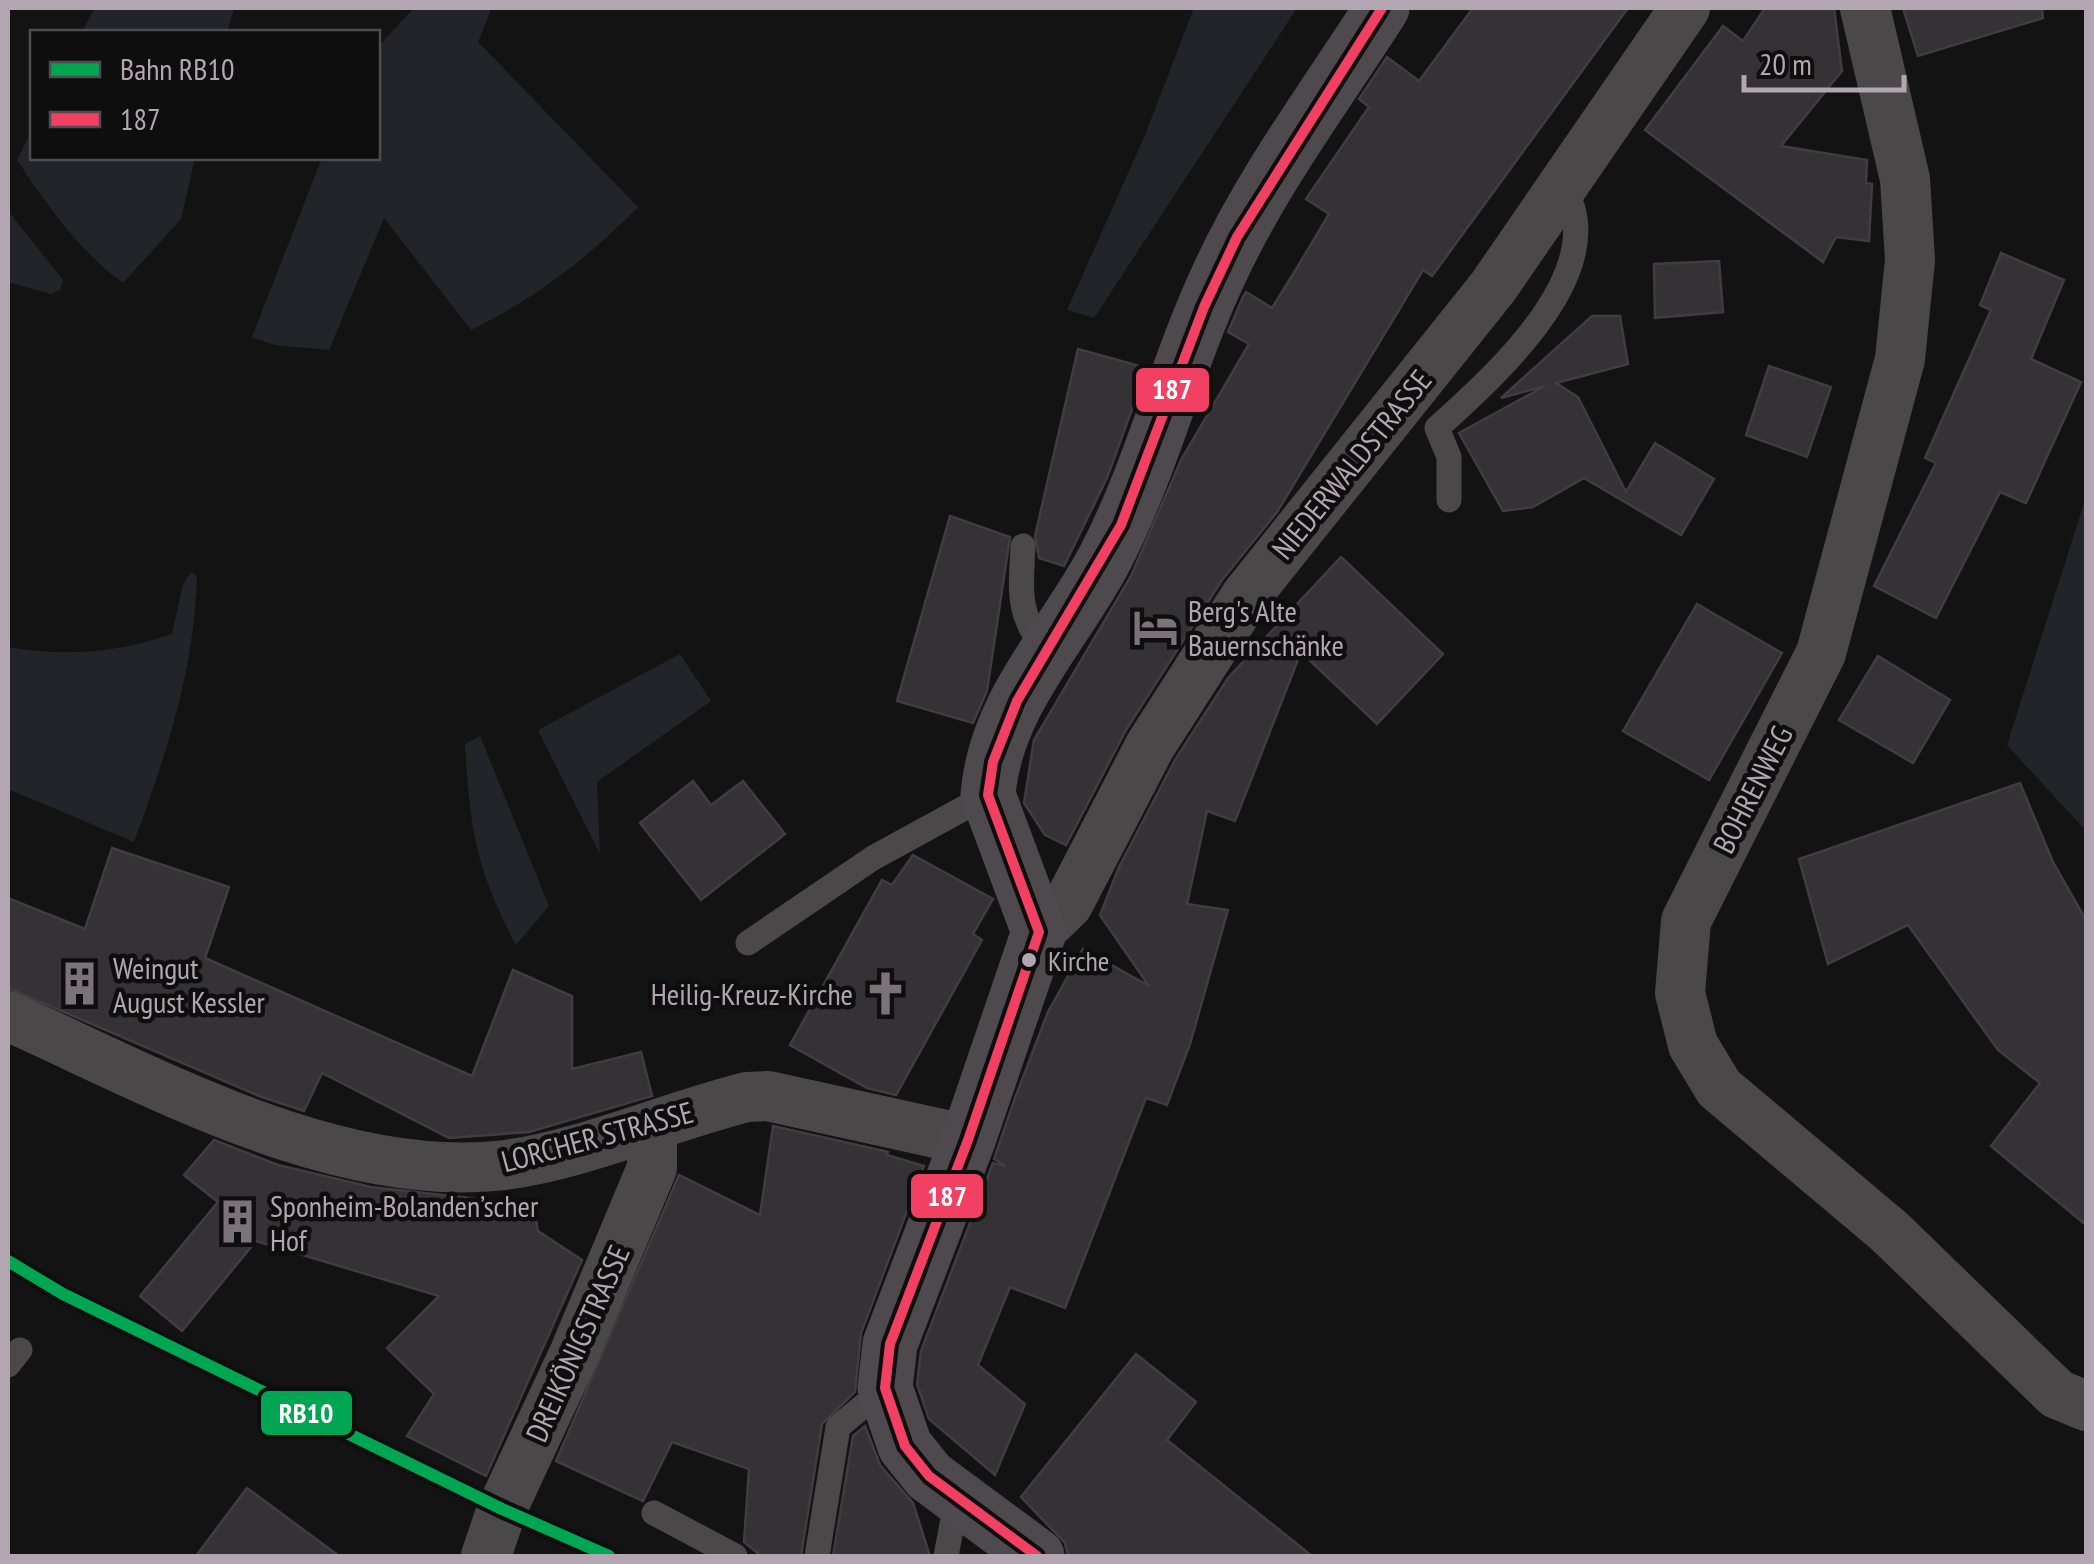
<svg xmlns="http://www.w3.org/2000/svg" width="2094" height="1564" viewBox="0 0 2094 1564" font-family="'PT Sans Narrow',sans-serif">
<rect width="100%" height="100%" fill="#141314"/>
<g fill="#212529">
<path d="M95,8H234L227,32H82Z"/>
<path d="M414,8H492L478,42L638,207C588,258 536,298 471,330L384,218L329,350L275,345L252,337L322,158H378V47Z"/>
<path d="M1194,8H1297L1094,318L1067,310L1145,135Z"/>
<path d="M32,130V158H195L181,219L123,283C78,250 48,206 17,160Z"/>
<path d="M8,211L63,280L60,290L51,294L8,282Z"/>
<path d="M2086,497V831L2007,745Z"/>
<path d="M191,572L197,576C194,672 167,752 134,842L8,789V647C65,657 117,653 172,634L183,584Z"/>
<path d="M680,654L711,701L597,782L600,854L538,730Z"/>
<path d="M480,736L549,906L516,945C475,867 470,830 465,744Z"/>
</g>
<g fill="#343234" stroke="#403c40" stroke-width="2.5">
<path d="M1473,8H1628L1432,276L1423,270L1277,512L1222,580L1126,730L1066,845L1045,835L1024,803L1034,740L1131,576L1181,460L1249,344L1228,332L1243,297L1246,292L1272,308L1295,271L1329,214L1306,199L1369,107L1359,99L1387,57L1419,81Z"/>
<path d="M1765,8H1834L1842,71L1781,146L1867,160L1866,183L1872,184L1869,241L1836,237L1823,262L1645,130L1723,26L1743,41Z"/>
<path d="M1903,8H2042L2043,18L1918,56Z"/>
<path d="M2001,253L2064,280L2031,359L2081,382L2026,503L2000,492L1936,618L1874,586L1936,463L1925,458L1991,310L1980,305Z"/>
<path d="M1719,261L1723,312L1655,318L1654,264Z"/>
<path d="M1592,316H1620L1628,364L1556,383L1578,397L1626,492L1655,443L1714,479L1681,535L1584,478L1533,507L1503,511L1459,433L1545,386L1501,398Z"/>
<path d="M1078,349L1147,368L1107,478L1064,566L1039,558L1035,536Z"/>
<path d="M1769,366L1831,387L1807,457L1746,435Z"/>
<path d="M950,516L1010,537L987,691L973,723L897,701Z"/>
<path d="M1341,557L1443,654L1377,724L1301,652L1235,821L1207,811L1187,904L1228,910L1190,1044L1167,1105L1146,1098L1065,1308L1010,1287L978,1365L1025,1404L995,1475L929,1419L917,1384L921,1351L993,1163L1006,1166L994,1159L1015,1098L1048,1012L1083,949L1149,986L1100,915L1119,867L1175,760L1228,678Z"/>
<path d="M1697,604L1782,653L1709,780L1623,731Z"/>
<path d="M1878,656L1950,700L1913,763L1839,720Z"/>
<path d="M693,781L711,805L743,781L785,834L701,900L640,823Z"/>
<path d="M2020,783L2053,862L2086,920V1225L1991,1146L2040,1083L1998,1050L1908,925L1828,964L1799,859Z"/>
<path d="M112,848L229,887L205,958L472,1076L513,970L572,996V1069L641,1052L652,1096L529,1132L449,1138L322,1073L304,1111L259,1096L8,988V898L85,929Z"/>
<path d="M913,855L993,899L973,934L982,940L896,1095L867,1088L790,1045L882,880L892,885Z"/>
<path d="M773,1126L888,1152L887,1155L924,1166L861,1333L855,1392L822,1424L801,1556H761L744,1542L749,1469L672,1442L643,1501L556,1461L679,1175L760,1215Z"/>
<path d="M214,1140L278,1165L371,1187L533,1205L538,1231L582,1260L486,1476L407,1436L434,1394L387,1348L439,1296L256,1241L182,1331L140,1296L218,1202L184,1175Z"/>
<path d="M1136,1354L1196,1402L1167,1440L1312,1556H1068L1065,1543L1021,1497Z"/>
<path d="M865,1426L880,1465L913,1503L930,1556H833L853,1436Z"/>
<path d="M247,1488L339,1556H196Z"/>
</g>
<g fill="none" stroke-linecap="round" stroke-linejoin="round">
<g stroke="#4b484a" stroke-width="25">
<path d="M1449,500V457L1437,428C1493,377 1617,269 1562,185"/>
<path d="M1023,546C1021,588 1016,616 1046,649"/>
<path d="M748,943L873,858L988,795"/>
<path d="M8,1365L20,1350"/>
<path d="M654,1513L735,1556"/>
<path d="M817,1556L838,1427L885,1388"/>
<path d="M946,1556L954,1514L963,1502"/>
</g>
<g stroke="#4b484a" stroke-width="50">
<path d="M1865,8L1905,179L1910,260L1900,359L1821,653L1686,921L1680,993L1693,1045L1719,1088L1890,1232L2057,1394L2086,1406"/>
<path d="M1039,932L1068,904L1150,746L1246,596L1493,287L1685,8"/>
<path d="M8,1016C155,1082 338,1185 505,1165C582,1155 670,1116 747,1097L768,1096L968,1140"/>
<path d="M486,1556L502,1509L575,1352L652,1168V1126"/>
</g>
<path stroke="#4d494d" stroke-width="55" d="M1037,1556L929,1476L905,1446L885,1388L890,1344L968,1140L1039,932L988,795C995,704 1063,637 1104,560C1152,469 1176,365 1220,272C1263,179 1327,94 1382,8"/>
<defs>
<path id="bus-1" d="M1037,1556L929,1476L905,1446L885,1388L890,1344L968,1140L1039,932L988,795L993,762L1017,701L1121,525L1204,307L1237,237L1382,8"/>
</defs>
<use href="#bus-1" stroke="#0f0e0f" stroke-width="18"/>
<use href="#bus-1" stroke="#f24062" stroke-width="10"/>
<defs>
<path id="rail-1" d="M8,1261L63,1294L502,1509L609,1556"/>
</defs>
<use href="#rail-1" stroke="#0f0e0f" stroke-width="20"/>
<use href="#rail-1" stroke="#00a651" stroke-width="12"/>
</g>
<defs>
<symbol id="hotel-bare" viewBox="-9 -9 18 18"><path d="M-6-4.5h1.5V1H6V5H4.5V3h-9V5H-6ZM-4 0a1.8 1.8 0 1 1 3.6 0ZM.5 0V-2.5h3Q6-2.5 6 0Z" fill="#7c727b" stroke="#0f0e0f" stroke-width="2.5" paint-order="stroke"/></symbol>
<symbol id="building-bare" viewBox="-9 -9 18 18"><path d="M-4-6H4V6H1V3H-1V6H-4ZM-2.5-4.3h1.7v1.8h-1.7ZM.8-4.3h1.7v1.8H.8ZM-2.5-1h1.7V.8h-1.7ZM.8-1h1.7V.8H.8Z" fill="#7c727b" stroke="#0f0e0f" stroke-width="2.5" paint-order="stroke"/></symbol>
<symbol id="church-bare" viewBox="-9 -9 18 18"><path d="M-1.2-6h2.4v3.5h3.3v2.4h-3.3V6h-2.4V-.1h-3.3v-2.4h3.3Z" fill="#7c727b" stroke="#0f0e0f" stroke-width="2.5" paint-order="stroke"/></symbol>
</defs>
<g fill-rule="evenodd">
<use href="#hotel-bare" x="1124" y="596" width="63" height="63"/>
<use href="#building-bare" x="48" y="952" width="63" height="63"/>
<use href="#church-bare" x="854" y="962" width="63" height="63"/>
<use href="#building-bare" x="206" y="1190" width="63" height="63"/>
</g>
<circle fill="#b4a5b3" stroke="#0f0e0f" stroke-width="4" cx="1029" cy="960" r="9"/>
<g text-anchor="middle" dominant-baseline="central" stroke-width="9" stroke-linejoin="round" paint-order="stroke">
<g font-size="28" fill="#b4a5b3" stroke="#0f0e0f" text-anchor="start">
<text x="1048" y="960">Kirche</text>
</g>
<g font-size="30" fill="#b4a5b3" stroke="#0f0e0f">
<text transform="translate(1351 464) rotate(-51)">NIEDERWALDSTRASSE</text>
<text transform="translate(1752 789) rotate(-63)">BOHRENWEG</text>
<text transform="translate(597 1136) rotate(-15)">LORCHER STRASSE</text>
<text transform="translate(577 1343) rotate(-66)">DREIKÖNIGSTRASSE</text>
</g>
<g font-size="30" fill="#b4a5b3" stroke="#0f0e0f" text-anchor="start">
<text x="1188" y="610">Berg's Alte<tspan x="1188" dy="34">Bauernschänke</tspan></text>
<text x="113" y="967">Weingut<tspan x="113" dy="34">August Kessler</tspan></text>
<text x="853" y="993" text-anchor="end">Heilig-Kreuz-Kirche</text>
<text x="270" y="1205">Sponheim-Bolanden’scher<tspan x="270" dy="34">Hof</tspan></text>
</g>
</g>
<g stroke="#0f0e0f" stroke-width="4">
<rect x="1134" y="366" width="77" height="48" rx="10" fill="#f24062"/>
<rect x="909" y="1172" width="76" height="48" rx="10" fill="#f24062"/>
<rect x="259" y="1389" width="95" height="48" rx="10" fill="#00a651"/>
</g>
<g font-size="28" text-anchor="middle" font-weight="bold" fill="#fff">
<text x="1172" y="399">187</text>
<text x="947" y="1206">187</text>
<text x="306" y="1423">RB10</text>
</g>
<rect width="2094" height="1564" fill="none" stroke="#b4a5b3" stroke-width="20"/>
<rect x="30" y="30" width="350" height="130" fill="#0f0e0f" stroke="#514a51" stroke-width="2.5"/>
<rect x="50" y="62" width="50" height="15" fill="#00a651" stroke="#514a51" stroke-width="2.5"/>
<text x="120" y="80" font-size="30" fill="#b4a5b3">Bahn RB10</text>
<rect x="50" y="112" width="50" height="15" fill="#f24062" stroke="#514a51" stroke-width="2.5"/>
<text x="120" y="130" font-size="30" fill="#b4a5b3">187</text>
<path d="M1744 75v15h160v-15" fill="none" stroke="#b4a5b3" stroke-width="5"/>
<text x="1759" y="75" font-size="30" fill="#b4a5b3" stroke="#0f0e0f" stroke-width="8" paint-order="stroke">20 m</text>
</svg>
